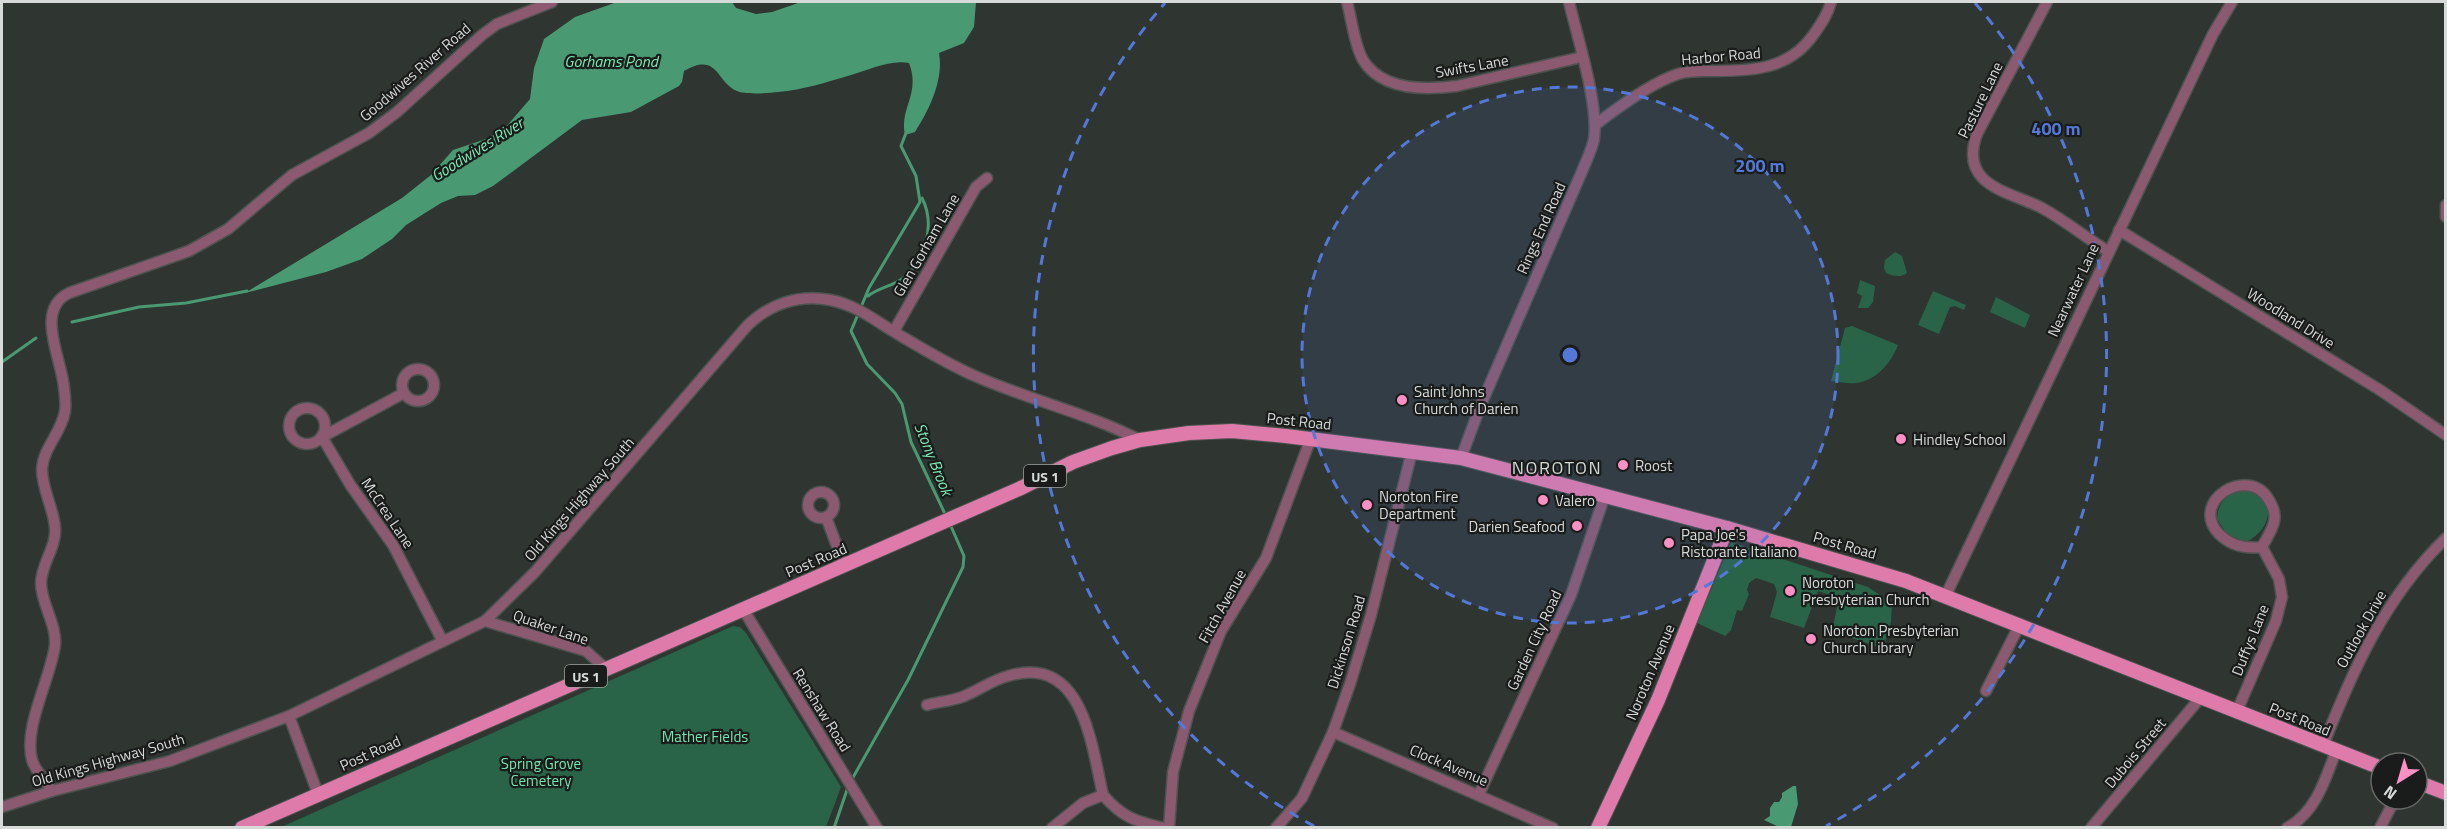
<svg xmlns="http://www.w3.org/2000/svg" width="2447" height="829" viewBox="0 0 2447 829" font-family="'Titillium Web',sans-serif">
<rect width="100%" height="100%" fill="#2f3531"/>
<g fill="#296448">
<path d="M1895,252L1902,256L1907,273C1901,278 1893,276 1886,273L1884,268L1885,260Z"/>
<path d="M1860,280L1875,286L1873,302L1868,308H1858L1862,296L1857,293Z"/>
<path d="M1933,291L1966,305L1964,310L1955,306L1950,307L1939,334L1918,325Z"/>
<path d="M1996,297L2030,315L2025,328L1990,312Z"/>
<path d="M1852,326L1898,345C1891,363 1876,381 1856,383C1848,384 1839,382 1831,381L1845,328Z"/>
<path d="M2245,490C2278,496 2273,529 2246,542L2227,534L2217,519C2218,501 2228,493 2245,490Z"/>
<path d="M1731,542L1868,587L1892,603L1891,622L1883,649L1832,631L1839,598L1818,591L1804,628L1770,617L1777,592L1774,584L1756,578L1749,583L1747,590L1749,594L1742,611L1737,610L1731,630L1725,636L1697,623Z"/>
<path d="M733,626L740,627L746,633L841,787L826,827L279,828Z"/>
</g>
<g fill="#499972">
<path d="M617,2H732L736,8L756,14L772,12L801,2H976L974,27L964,43L939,53C944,80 929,110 915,132L905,135C899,108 921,94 909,63C891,59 868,70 851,75C827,82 803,90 778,92C769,93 745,95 737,91C716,82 718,51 684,71L682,82L679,86L631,112L582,120L493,186L475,195L458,196L441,203L406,225L392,239L362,259L326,272L245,293L402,198L431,175L453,150L489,138L505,128L530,99L534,68L544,39L575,17Z"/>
<path d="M1793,786H1796L1798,804L1791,827H1779L1764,820L1770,816V808L1774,802H1779L1782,797V793Z"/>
</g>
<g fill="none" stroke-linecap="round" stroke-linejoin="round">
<g stroke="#499972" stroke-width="3">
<path d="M906,133L901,146L916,176L920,202L869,288L851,331L867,364L895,393L902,404L911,442L946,516"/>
<path d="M868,296C878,288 892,286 902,279C927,261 935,223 922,198"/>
<path d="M72,322L139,307L186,303L247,291"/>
<path d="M2,362L36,338"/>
<path d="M851,781L908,680L963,567L964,556L950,524"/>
<path d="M834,828L848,787"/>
</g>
<defs>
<g id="minor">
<path d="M1347,2C1352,20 1354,44 1363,60C1382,91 1427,90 1457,86L1582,57"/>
<path d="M2047,2L1977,134C1958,186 2009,191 2042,208C2066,221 2086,238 2108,251"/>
<path d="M1595,125C1617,108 1651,83 1678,74C1690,70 1703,71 1715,71C1754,71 1790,69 1814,34C1821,24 1828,14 1831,2"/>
<path d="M2446,205V217"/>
<path d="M2119,230L2380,390L2446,435"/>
<path d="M894,331L976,187L987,178"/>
<circle cx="418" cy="385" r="16"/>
<path d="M404,393L322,437L351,486L393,545L442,640"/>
<circle cx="307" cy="426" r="18"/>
<path d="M1461,458L1480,407L1583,169C1587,159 1592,149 1594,139C1599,105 1577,36 1569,2"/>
<circle cx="821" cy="505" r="13"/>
<path d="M826,517L844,565"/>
<path d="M1946,595L2213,34L2232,2"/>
<path d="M743,609L877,828"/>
<path d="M485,621L586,651L605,668"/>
<path d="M1986,691L2020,624"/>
<path d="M927,705C938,702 951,701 962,697C978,691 992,680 1008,676C1083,654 1091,743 1103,795L1083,803L1052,828"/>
<path d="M2237,711L2276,621L2282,597L2279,579L2262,547C2266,539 2272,531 2274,522C2276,513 2273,507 2269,500C2249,464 2188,501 2219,534C2231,546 2246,549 2262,547"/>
<path d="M289,716L318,794"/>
<path d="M1333,732L1553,828"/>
<path d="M2323,746C2353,669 2386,596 2446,538"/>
<path d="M52,791C46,781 35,771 32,760C23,727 51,678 55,645C57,625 41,603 41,583C41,564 57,547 55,527C53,507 42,489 42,469C43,448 62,432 65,411C66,404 65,395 64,388C62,359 34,310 69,293L189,251L228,229L292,175L369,133L397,112L482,35L497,24L552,2"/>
<path d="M1479,794L1571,595L1605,495"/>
<path d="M1103,795C1123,818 1135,821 1164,828"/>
<path d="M2,807L52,791L170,761L289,716L485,621L535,572L747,326C769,304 799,294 830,300C853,304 872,318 891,330C918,346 945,363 975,376C1029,400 1087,413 1140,440"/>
<path d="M1169,828L1173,772L1189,711L1221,631L1266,558L1311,438"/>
<path d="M1276,828L1302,798L1333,732L1350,684L1371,615L1412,451"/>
<path d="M2091,828L2201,697"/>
<path d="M2287,828C2316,812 2325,780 2336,751"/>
<path d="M2380,828L2395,799"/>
</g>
<g id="major">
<path d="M2417,782L2446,793"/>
<path d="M242,828L1021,488L1073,462L1112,448L1140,440L1189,433L1232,431L1286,436L1461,458L1727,528L1906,581L2381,768"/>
<path d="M1598,828L1658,700L1727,528"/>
</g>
</defs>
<use href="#minor" stroke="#4d534f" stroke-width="13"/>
<use href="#major" stroke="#4d534f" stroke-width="16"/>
<use href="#minor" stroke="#8b5970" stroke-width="10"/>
<use href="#major" stroke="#df7bab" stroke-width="14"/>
</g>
<circle cx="1570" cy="355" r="268" fill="#5478d8" fill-opacity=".12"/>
<g fill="none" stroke="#5478d8" stroke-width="3" stroke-dasharray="10 8">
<circle cx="1570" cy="355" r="268"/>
<path d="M1314 826A536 536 0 0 1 1165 3M1975 3A536 536 0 0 1 1826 826"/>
</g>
<g fill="#fc8fc3" stroke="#191c1a" stroke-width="2">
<circle cx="1402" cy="400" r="6"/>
<circle cx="1901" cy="439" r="6"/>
<circle cx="1623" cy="465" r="6"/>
<circle cx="1543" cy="500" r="6"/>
<circle cx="1367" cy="505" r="6"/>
<circle cx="1577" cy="526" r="6"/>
<circle cx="1669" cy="543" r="6"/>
<circle cx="1790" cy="591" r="6"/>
<circle cx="1811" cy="639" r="6"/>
</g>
<g text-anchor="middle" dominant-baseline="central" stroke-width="4.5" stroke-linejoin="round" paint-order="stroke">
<g fill="#191c1a" stroke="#9da19f" stroke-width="1.5">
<rect x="1024" y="465" width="42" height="22" rx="4.5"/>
<rect x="565" y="665" width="42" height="22" rx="4.5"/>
</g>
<g font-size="14" font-weight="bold" fill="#d6dad8">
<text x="1045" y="476">US 1</text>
<text x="586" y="676">US 1</text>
</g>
<g font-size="15" fill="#d6dad8" stroke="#191c1a">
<text transform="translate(1721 56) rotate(-5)">Harbor Road</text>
<text transform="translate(1472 66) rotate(-10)">Swifts Lane</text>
<text transform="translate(415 72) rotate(-41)">Goodwives River Road</text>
<text transform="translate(1980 100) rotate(-64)">Pasture Lane</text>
<text transform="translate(1541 228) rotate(-66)">Rings End Road</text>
<text transform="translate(926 245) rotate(-60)">Glen Gorham Lane</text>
<text transform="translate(2073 290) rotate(-65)">Nearwater Lane</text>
<text transform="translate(2291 318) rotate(32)">Woodland Drive</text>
<text transform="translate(1299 421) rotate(6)">Post Road</text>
<text transform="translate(579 499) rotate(-49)">Old Kings Highway South</text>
<text transform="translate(388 513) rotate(56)">McCrea Lane</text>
<text transform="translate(1845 545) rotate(16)">Post Road</text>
<text transform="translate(816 560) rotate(-23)">Post Road</text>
<text transform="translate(1222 606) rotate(-61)">Fitch Avenue</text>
<text transform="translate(551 627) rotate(19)">Quaker Lane</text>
<text transform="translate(2361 629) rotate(-61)">Outlook Drive</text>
<text transform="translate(1534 640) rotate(-65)">Garden City Road</text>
<text transform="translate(2250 640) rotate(-68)">Duffys Lane</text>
<text transform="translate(1346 642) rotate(-73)">Dickinson Road</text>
<text transform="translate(1650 672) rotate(-67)">Noroton Avenue</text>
<text transform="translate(822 710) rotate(58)">Renshaw Road</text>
<text transform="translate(2300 719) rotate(22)">Post Road</text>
<text transform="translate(370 753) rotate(-24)">Post Road</text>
<text transform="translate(2135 753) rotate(-50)">Dubois Street</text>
<text transform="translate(108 760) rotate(-16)">Old Kings Highway South</text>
<text transform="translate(1449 765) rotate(23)">Clock Avenue</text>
</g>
<g font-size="15" fill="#d6dad8" stroke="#191c1a" text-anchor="start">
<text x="1414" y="391">Saint Johns<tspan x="1414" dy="17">Church of Darien</tspan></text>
<text x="1913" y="439">Hindley School</text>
<text x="1635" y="465">Roost</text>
<text x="1379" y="496">Noroton Fire<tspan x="1379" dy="17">Department</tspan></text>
<text x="1555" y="500">Valero</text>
<text x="1565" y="526" text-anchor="end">Darien Seafood</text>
<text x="1681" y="534">Papa Joe's<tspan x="1681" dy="17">Ristorante Italiano</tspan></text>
<text x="1802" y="582">Noroton<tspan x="1802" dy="17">Presbyterian Church</tspan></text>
<text x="1823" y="630">Noroton Presbyterian<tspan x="1823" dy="17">Church Library</tspan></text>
</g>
<g font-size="15" fill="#77e6af" stroke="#191c1a">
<text x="705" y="736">Mather Fields</text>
<text x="541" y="763">Spring Grove<tspan x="541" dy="17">Cemetery</tspan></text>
</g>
<g font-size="16" font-style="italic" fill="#7debb4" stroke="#191c1a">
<text x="611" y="61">Gorhams Pond</text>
<text transform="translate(477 149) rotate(-32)">Goodwives River</text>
<text transform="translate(934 459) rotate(68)">Stony Brook</text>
</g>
<g font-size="18" letter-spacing="1.5" fill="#cfd8d3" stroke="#191c1a">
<text x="1557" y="467">NOROTON</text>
</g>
</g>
<circle cx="1570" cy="355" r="9" fill="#5478d8" stroke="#191c1a" stroke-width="3"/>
<g font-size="18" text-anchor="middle" font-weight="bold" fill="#5478d8" stroke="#191c1a" stroke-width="4.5" stroke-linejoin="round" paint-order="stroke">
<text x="2056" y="135">400 m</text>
<text x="1760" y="172">200 m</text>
</g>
<rect width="2447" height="829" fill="none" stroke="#d6dad8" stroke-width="6"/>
<g transform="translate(2399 781) rotate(217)"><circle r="28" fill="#191c1a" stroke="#656866" stroke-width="1.5"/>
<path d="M0-4.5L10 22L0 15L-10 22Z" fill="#fc8fc3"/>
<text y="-9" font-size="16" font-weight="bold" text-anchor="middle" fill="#d6dad8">N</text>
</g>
</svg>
